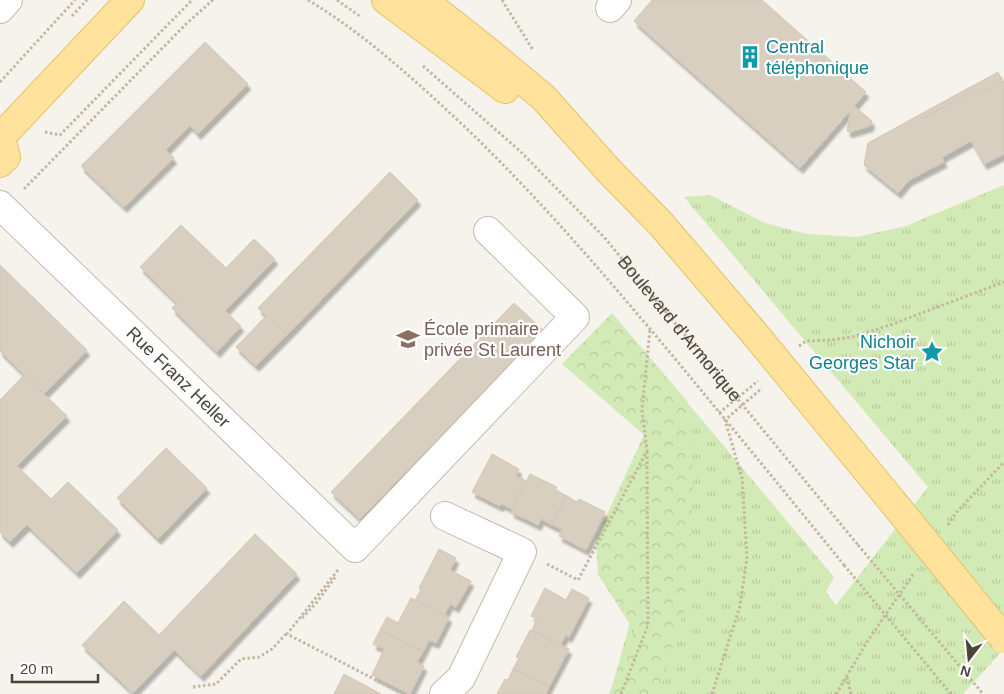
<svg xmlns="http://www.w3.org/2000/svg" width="1004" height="694" viewBox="0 0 1004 694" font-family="Helvetica,sans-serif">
<defs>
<pattern id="grass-tufts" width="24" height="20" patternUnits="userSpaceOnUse" patternTransform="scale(1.25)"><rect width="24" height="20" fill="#d2eab5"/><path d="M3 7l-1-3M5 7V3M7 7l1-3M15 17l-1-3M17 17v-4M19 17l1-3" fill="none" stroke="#b6ca9c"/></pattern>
<pattern id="forest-crowns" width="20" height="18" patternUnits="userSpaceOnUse" patternTransform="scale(1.25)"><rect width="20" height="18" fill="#d2eab5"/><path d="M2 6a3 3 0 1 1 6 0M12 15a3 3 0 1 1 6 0" fill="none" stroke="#b6ca9c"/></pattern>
<filter id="shadow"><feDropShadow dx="3" dy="5.5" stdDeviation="1" flood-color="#0004"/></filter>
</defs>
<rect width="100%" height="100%" fill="#f6f3ec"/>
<path fill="url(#grass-tufts)" d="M1004,185V649L963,694H610L664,501L612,313L834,577L826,592L836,605L928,487L684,197L710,195L765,223L807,234L857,237L906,226Z"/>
<path fill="url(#forest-crowns)" d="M612,313L687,401L693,482L688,596L659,694H609L634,631L598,574L596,538L644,435L562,364Z"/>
<g fill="#d8cfc1" stroke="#d3c7b4" filter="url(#shadow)">
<path d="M652,0H762L866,92L854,106L872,121L870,126L850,132L847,131L850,114L849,112L800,168L634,21Z"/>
<path d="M205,42L248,84L198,134L190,125L166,150L174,158L124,207L81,166Z"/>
<path d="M998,72L1003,82L980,94L977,89L922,119L919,115Z"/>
<path d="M1004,81V154L984,164L971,141L942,157L944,162L909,180L898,193L864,165L868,143L919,115L922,119L977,89L980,94Z"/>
<path d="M390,172L418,200L287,335L258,308Z"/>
<path d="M181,225L226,268L254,239L275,259L225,311L241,326L217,352L172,308L177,303L140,267Z"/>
<path d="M0,265L87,350L44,394L0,351Z"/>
<path d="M514,303L543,330L360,519L331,492Z"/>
<path d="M267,315L287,335L256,366L236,347Z"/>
<path d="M24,375L67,416L17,466L51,499L68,482L118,530L77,573L27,525L10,542L0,532V400Z"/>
<path d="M166,448L207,488L158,539L117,498Z"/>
<path d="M492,454L519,469L516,476L527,481L512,509L502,504L500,506L472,492Z"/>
<path d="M530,474L557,487L555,490L567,496L552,525L541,519L538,525L511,512Z"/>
<path d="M567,496L577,502L579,499L605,512L586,550L559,536L562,529L552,525Z"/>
<path d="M255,534L297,574L201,676L174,650L133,693L82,645L124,601L159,635Z"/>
<path d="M439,549L456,558L450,570L471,581L456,607L450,604L444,615L415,600L421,590L419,588Z"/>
<path d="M545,588L566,600L572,589L589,598L569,637L566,635L560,645L532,630L537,619L531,616Z"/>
<path d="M411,598L449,617L436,643L429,640L423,652L380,630L387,617L398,623Z"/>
<path d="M380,630L423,652L417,662L424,666L410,694L372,675L384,649L373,644Z"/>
<path d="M530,630L569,649L549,687L513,669L519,658L516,657Z"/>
<path d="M513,669L549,687L546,694H497L505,679L508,680Z"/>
<path d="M344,674L381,694H334Z"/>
</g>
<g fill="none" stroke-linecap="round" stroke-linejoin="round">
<defs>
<g id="minor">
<path d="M610,8L617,0"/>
<path d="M0,9L8,0"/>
<path id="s2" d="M0,205L355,548L575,317L488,231"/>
<path d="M444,694L461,678L522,552L445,516"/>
</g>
<g id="major">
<path d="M386,0L505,89"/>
<path d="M423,0L485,49L543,97L610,172L661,224L754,333L892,501"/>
<path d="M0,138L130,0"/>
<path d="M0,163L6,157L1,138"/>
</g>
</defs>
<use href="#minor" stroke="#c2bbae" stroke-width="30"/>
<use href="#major" stroke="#e6c16a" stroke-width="30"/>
<g stroke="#c4b79f" stroke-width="3" stroke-dasharray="2.5 2.5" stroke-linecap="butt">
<path d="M308,0C366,35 417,82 466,128C543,202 609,280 677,361C733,429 789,497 844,565"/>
<path d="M337,0L361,17"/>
<path d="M502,0L533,50"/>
<path d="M72,16L87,0"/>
<path id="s1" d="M423,66L520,151L604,237L858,545"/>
<path d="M0,82L75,0"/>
<path d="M45,132L60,135L192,0"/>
<path d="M24,189L185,25L213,0"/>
<path d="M799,346L806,341L831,340L852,337L890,325L1004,282"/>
<path d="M719,413L758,381"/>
<path d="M948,525L955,514L1004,462"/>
<path d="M547,564L578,580L647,451L642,410L650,329"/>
<path d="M338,570L287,634L403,694"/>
<path d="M302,618L317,602L336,576"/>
<path d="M847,677L851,694"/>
<path d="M193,687L216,684L241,659L259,657L272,649L287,633"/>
<path d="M621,694L648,625L647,452"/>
<path d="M712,694L740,606L747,558L742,478L725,420L762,388"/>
<path d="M836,694L867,642L914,573"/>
</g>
<use href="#minor" stroke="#fff" stroke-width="28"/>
<use href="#major" stroke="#ffe39c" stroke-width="28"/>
<defs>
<path id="major-bridge" d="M892,501L1004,639"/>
</defs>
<use href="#major-bridge" stroke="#e6c16a" stroke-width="30" stroke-linecap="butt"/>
<g stroke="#c4b79f" stroke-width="3" stroke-dasharray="2.5 2.5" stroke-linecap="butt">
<path d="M858,545L983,694"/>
<path d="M844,565L951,694"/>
</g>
<use href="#major-bridge" stroke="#ffe39c" stroke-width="28"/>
</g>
<defs>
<symbol id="building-bare" viewBox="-9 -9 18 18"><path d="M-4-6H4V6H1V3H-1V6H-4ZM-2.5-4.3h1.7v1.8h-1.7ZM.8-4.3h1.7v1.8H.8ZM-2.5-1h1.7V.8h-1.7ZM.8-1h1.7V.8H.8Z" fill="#0f9aa8" stroke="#fff" stroke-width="2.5" paint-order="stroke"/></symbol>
<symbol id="school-bare" viewBox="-9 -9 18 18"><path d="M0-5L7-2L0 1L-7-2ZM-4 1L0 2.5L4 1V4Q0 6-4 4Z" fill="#8d6e63" stroke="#fff" stroke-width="2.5" paint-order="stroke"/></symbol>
<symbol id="sight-bare" viewBox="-9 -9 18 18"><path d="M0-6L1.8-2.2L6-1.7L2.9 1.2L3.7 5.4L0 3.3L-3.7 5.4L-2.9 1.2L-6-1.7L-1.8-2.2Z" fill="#0f9aa8" stroke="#fff" stroke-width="2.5" paint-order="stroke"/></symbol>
</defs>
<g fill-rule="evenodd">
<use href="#building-bare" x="734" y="41" width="32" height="32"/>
<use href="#school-bare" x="392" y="323" width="32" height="32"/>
<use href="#sight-bare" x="916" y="336" width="32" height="32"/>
</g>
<g text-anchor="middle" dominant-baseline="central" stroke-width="4.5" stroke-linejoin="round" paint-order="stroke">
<g font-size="18" fill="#0d838f" stroke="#fff" text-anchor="start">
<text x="766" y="47">Central<tspan x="766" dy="21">téléphonique</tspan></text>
<text x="916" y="342" text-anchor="end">Nichoir<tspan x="916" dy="21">Georges Star</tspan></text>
</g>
<g font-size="18" fill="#4b4439" stroke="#fff">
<text stroke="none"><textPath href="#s1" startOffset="368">Boulevard d'Armorique</textPath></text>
<text stroke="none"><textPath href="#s2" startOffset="248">Rue Franz Heller</textPath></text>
</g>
<g font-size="18" fill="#785e54" stroke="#fff" text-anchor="start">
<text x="424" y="329">École primaire<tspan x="424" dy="21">privée St Laurent</tspan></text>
</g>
</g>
<g transform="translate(969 659) rotate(196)" stroke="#ffffff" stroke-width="4" paint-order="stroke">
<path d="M0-4L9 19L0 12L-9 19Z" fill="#4b4439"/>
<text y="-8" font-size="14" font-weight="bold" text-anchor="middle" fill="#4b4439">N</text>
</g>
<path d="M12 674v8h86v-8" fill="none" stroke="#4b4439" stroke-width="2.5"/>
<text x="20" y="674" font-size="15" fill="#4b4439" stroke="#ffffff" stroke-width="4" paint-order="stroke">20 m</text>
</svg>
